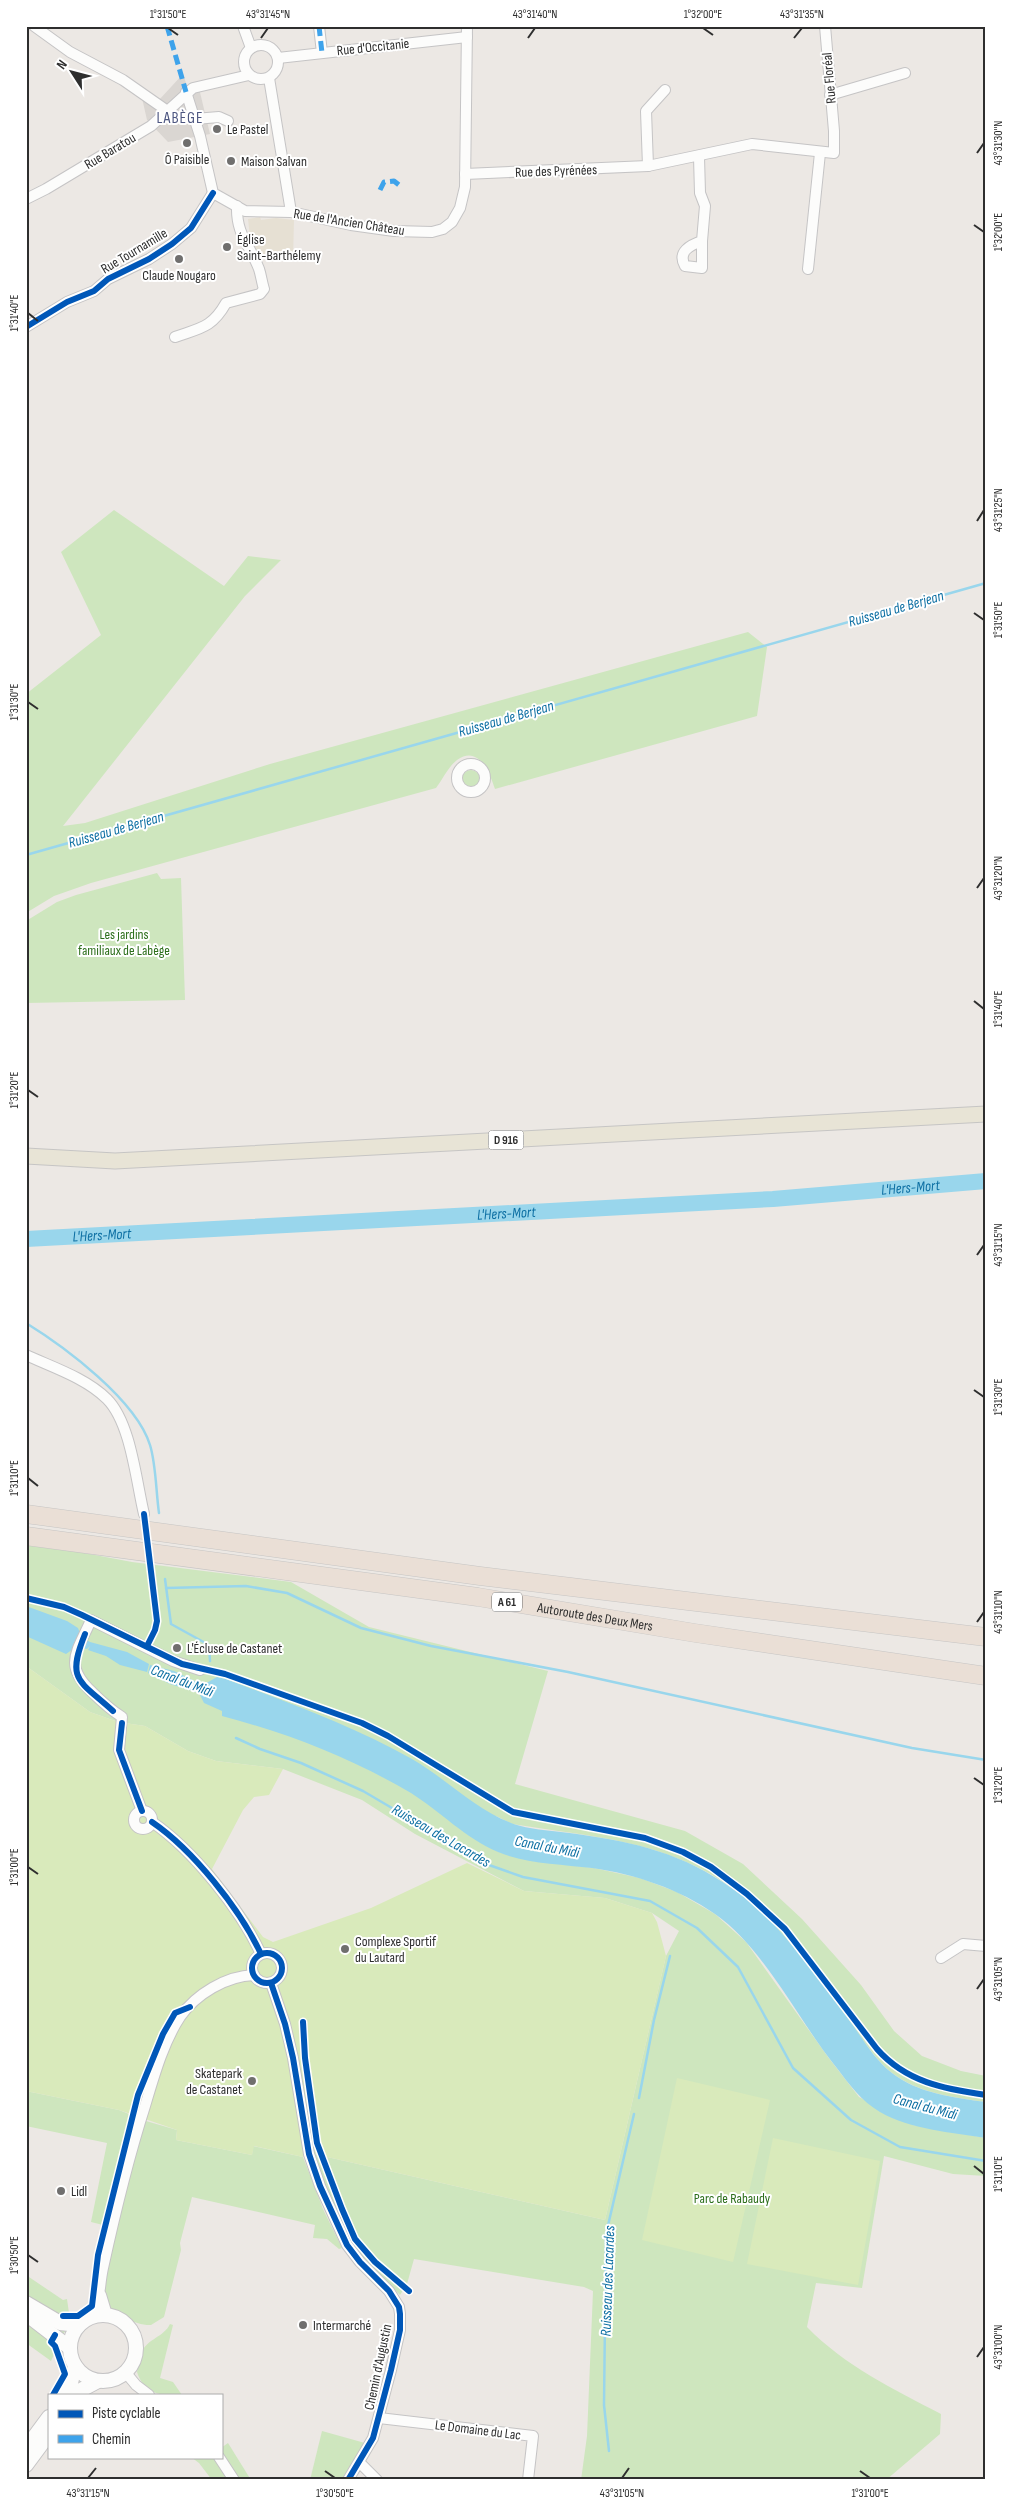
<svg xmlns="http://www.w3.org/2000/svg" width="1012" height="2506" viewBox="0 0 1012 2506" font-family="'Sofia Sans Condensed',sans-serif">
<rect width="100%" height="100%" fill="#ece8e4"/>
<path fill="#e6e0d3" d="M260,217L261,220L276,218L294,220L293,260L266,258L265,255L257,257L250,237L248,219Z"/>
<g fill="#cee6be">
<path d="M114,510L224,586L248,556L281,560L245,596L63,826L85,823L270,764L748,632L767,647L757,716L495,789C490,774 479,744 457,760C448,767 443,779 436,788L91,883L54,896L26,913V694L101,635L61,552Z"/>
<circle cx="471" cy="779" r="9"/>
<path d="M157,873L161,879L181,878L185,1000L26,1003V921L57,902L76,895Z"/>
<path d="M26,1542L132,1562L291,1582L369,1627L548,1671L515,1784L685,1831L743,1864L802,1919L861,1985L894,2031L922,2056L961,2071L986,2076V2102C955,2098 918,2093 892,2073C875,2060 864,2040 851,2024C816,1977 782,1925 735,1890C667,1840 592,1837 512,1824L496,1816L480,1842L499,1852L533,1861L594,1868L640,1878L677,1892L715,1914L746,1942L828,2057L859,2097L913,2125L986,2138V2176L953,2174L884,2156L862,2288L816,2283L807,2327C845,2366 893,2389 941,2414L940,2434L886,2480H581L587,2436L593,2291L584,2287L414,2259L407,2284L400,2295C387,2282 373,2270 361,2257C341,2234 323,2183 314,2154L605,2220L666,1956L679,1931L652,1913L605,1898L524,1891L415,1834L362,1800L283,1769L216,1761L188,1751L145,1726L118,1722L90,1712L26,1666Z"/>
<path d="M26,2091L119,2110L134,2116L103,2225L91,2222L107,2143L26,2126Z"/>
<path d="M146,2121L177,2130L176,2140L252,2155L253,2146L303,2157L323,2209L342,2248L339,2249L327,2239L313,2238L315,2225L192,2197L180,2243L181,2250L164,2317L151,2325C138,2326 111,2314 106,2301C96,2274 136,2153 146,2121Z"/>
<path d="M26,2275L63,2300L67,2299L70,2320L51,2361L26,2343Z"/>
<path d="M170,2324L173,2325L160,2378L173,2382L182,2395C161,2395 145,2396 137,2372C139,2366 139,2358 142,2352C147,2339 164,2337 170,2324Z"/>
<path d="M322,2431L365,2443L342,2480H310Z"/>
<path d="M228,2443L251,2480H239L221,2451V2448Z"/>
<path d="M191,2457H214L229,2480H212L199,2463Z"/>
</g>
<g fill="#d9eabb">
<path d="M26,1666L90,1712L118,1722L145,1726L188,1751L216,1761L283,1769L269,1795L254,1797L243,1810L212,1869L263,1937L273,1942L371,1908L467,1863L524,1891L605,1898L652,1913L657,1922L666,1956L605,2220L314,2154L303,2157L254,2146L252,2155L176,2140L177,2130L119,2110L26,2091Z"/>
<path d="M677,2078L770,2100L733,2262L642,2240Z"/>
<path d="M773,2138L880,2161L858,2285L747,2264Z"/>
</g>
<path fill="#dad6d2" d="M183,74L187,86L198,84L210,134L168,142L147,120L142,98L159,100Z"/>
<g fill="#99d6ec">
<path d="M26,1606L67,1621L78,1628L81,1636L90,1642L127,1652L149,1664L147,1672L120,1665L106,1656L88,1650L90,1646L87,1649L76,1647L66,1654L26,1636Z"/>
<path d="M150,1665L174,1671L203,1685L217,1677L226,1679C289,1703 353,1726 412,1759C445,1778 475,1809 511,1823C528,1830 558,1831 577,1834C638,1843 682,1853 733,1889C782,1923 816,1977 852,2024C864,2041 875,2060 892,2073C917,2093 955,2098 986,2102V2138C951,2132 911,2130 880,2112C861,2101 849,2084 836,2067C798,2020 764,1948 715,1914C679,1889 635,1874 592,1868C561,1864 527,1864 498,1852C465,1838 441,1812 411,1793C351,1758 290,1734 222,1716V1711L204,1703L199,1693L170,1684L148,1673Z"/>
</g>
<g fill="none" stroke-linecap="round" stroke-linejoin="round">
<g stroke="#99d6ec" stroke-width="2.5">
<path d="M26,855L986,583"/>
<path d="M26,1323C65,1347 136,1400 150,1445C156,1464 156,1492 159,1513"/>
<path d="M165,1579L171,1624L209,1645L210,1661"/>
<path d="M166,1588L246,1586L287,1593L361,1628L431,1646L568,1672L912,1748L986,1760"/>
<path d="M236,1738L260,1749L301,1763L363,1791L489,1865L523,1877L650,1901L697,1928L738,1967L793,2068L851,2120L900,2147L986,2161"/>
<path d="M639,2098L654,2020L670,1956"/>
<path d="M609,2451L604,2405L606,2234L634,2114"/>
</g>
<path stroke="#99d6ec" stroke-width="16" id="s1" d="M26,1239L773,1199L986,1181"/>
<defs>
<g id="street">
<path d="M34,26L70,52L123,80L166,110"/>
<path d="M243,26L251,48"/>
<path d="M319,26L322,53"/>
<circle cx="261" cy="62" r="17"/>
<path d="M278,58L467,37"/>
<path d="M269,78L291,212"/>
<path d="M186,92L200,136L213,193L245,211L291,212L351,225L394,231L432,232L443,229L452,222L460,208L465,187L467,26"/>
<path d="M830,95L905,73"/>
<path d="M195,119L219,117L228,121"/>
<path d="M699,157L700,193L705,206L702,241C690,245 677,252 685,266L702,268V241"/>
<path d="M648,166L646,111L665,90"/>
<path d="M465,174L648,166L752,144L834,153V131L825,26"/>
<path d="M26,199L46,189L151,126L193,88L249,75"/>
<path d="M808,269L820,153"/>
<path d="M26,327L67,302L94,291L108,279L149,259L172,244L191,228L213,193"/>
<path d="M175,337C200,328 212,328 226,303L260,294L264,289C262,283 261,275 259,269C250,245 236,235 237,206"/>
<circle cx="471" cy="778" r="14"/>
<path d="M26,1355C52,1367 86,1378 107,1399C131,1423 136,1481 144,1514"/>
<circle cx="143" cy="1820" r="9"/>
<path d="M142,1811L119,1750L122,1717C111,1710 101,1701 92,1692C63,1665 77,1652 91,1620L173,1661L200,1670"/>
<path d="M152,1822C193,1850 240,1909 261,1954"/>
<circle cx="267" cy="1968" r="15"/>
<path d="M941,1958L963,1944L986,1946"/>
<path d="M271,1983L285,2024L293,2058L309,2154L320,2186L347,2245L360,2262L389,2291L399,2307L400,2314V2330L391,2370L373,2438L348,2480"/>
<path d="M101,2295L107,2315"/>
<path d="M93,2316C101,2298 99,2286 103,2268C115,2213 128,2159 145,2106C154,2076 163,2043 180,2017C196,1994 226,1976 254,1975"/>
<path d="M126,2373L136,2385L149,2395"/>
<path d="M379,2418L533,2436L528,2480"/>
<path d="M219,2457L234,2480"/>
<path d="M360,2463L377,2480"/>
</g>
<g id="secondary">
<path d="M26,2303L60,2323L79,2325"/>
<path d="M26,2314L70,2348"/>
<circle cx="103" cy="2348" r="33"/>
<path d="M65,2395L71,2383L75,2366"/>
<path d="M77,2395L81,2390L98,2381"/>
<path d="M26,2448L49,2417"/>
<path d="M26,2465L49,2434"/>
</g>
<path id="primary" d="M26,1156L115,1161L986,1114"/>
<g id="highway">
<path d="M26,1514L480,1576L986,1637"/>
<path id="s2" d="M26,1536L478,1597L695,1633L986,1676"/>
</g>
</defs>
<use href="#street" stroke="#c5c4c5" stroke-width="12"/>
<use href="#secondary" stroke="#c5c4c5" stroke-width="16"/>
<use href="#primary" stroke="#c6c5c4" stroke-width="17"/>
<use href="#highway" stroke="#c6c5c4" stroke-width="19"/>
<use href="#street" stroke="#fcfcfb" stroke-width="10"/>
<use href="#secondary" stroke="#fcfcfb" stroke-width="14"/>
<use href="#primary" stroke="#e8e4d6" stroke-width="15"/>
<use href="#highway" stroke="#eadfd6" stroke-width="18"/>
<g stroke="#3ea3eb" stroke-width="5" stroke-dasharray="10 5" stroke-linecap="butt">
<path d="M167,26L186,92"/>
<path d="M319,26L322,53"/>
<path d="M380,190L384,182L394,181L399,185"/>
</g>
<defs>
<g id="cycleway">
<path d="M26,327L67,302L94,291L108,279L149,259L172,244L191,228L213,193"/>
<path d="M144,1514L157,1621L155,1630L147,1646"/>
<path d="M26,1598L64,1607L82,1615L182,1664L225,1674L362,1723L388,1736L513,1812L645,1838L683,1852L711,1867L747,1894L785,1929L877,2049C906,2082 944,2089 986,2095"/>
<path d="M85,1634C66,1681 79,1680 113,1711"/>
<path d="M122,1723L119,1750L142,1811"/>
<path d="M152,1822C193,1850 240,1909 261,1954"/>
<circle cx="267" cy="1968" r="15"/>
<path d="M271,1983L285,2024L293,2058L309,2154L320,2186L347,2245L360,2262L389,2291L399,2307L400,2314V2330L391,2370L373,2438L348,2480"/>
<path d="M303,2022L305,2058L317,2143L342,2209L355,2239L375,2262L409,2291"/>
<path d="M63,2316H78L92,2306L98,2255L138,2095L163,2034L175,2013L190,2007"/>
<path d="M53,2395L65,2374L55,2346L51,2342L55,2335"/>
</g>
</defs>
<use href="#cycleway" stroke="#fff" stroke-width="9"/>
<use href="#cycleway" stroke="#0057b8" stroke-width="6"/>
</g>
<path fill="none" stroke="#2e2e2e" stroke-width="2" d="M168,28L178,35M703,28L713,35M261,38L268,28M528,38L535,28M794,38L802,28M977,153L984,143M974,225L984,232M28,313L38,321M977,521L984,510M974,613L984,620M28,702L38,709M977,888L984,878M974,1001L984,1009M28,1090L38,1097M977,1255L984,1245M974,1390L984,1397M28,1478L38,1486M977,1622L984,1612M974,1778L984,1785M28,1867L38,1874M977,1989L984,1979M974,2166L984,2174M28,2255L38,2262M977,2357L984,2347M325,2471L335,2478M860,2471L870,2478M88,2478L96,2468M622,2478L629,2468"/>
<g fill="#706f6e" stroke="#fff" stroke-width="2">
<circle cx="217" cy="129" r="5"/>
<circle cx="187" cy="143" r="5"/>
<circle cx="231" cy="161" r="5"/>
<circle cx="227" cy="247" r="5"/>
<circle cx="179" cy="259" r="5"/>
<circle cx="177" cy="1648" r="5"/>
<circle cx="345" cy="1949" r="5"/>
<circle cx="252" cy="2081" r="5"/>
<circle cx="61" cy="2191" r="5"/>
<circle cx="303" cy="2325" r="5"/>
</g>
<g text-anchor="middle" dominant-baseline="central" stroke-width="4" stroke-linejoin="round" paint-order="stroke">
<g fill="#fff" stroke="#6d6d6d" stroke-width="1">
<rect x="488.5" y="1130.5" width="35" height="19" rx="4"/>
<rect x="492" y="1592.5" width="30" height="19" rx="4"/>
</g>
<g font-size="12" font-weight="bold" fill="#2e2e2e">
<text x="506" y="1140">D 916</text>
<text x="507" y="1602">A 61</text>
</g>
<g font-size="14" fill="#2e2e2e" stroke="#fff">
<text transform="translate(373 47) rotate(-6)">Rue d'Occitanie</text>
<text transform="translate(829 78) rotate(-95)">Rue Floréal</text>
<text transform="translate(110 151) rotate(-31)">Rue Baratou</text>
<text transform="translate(556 171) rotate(-2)">Rue des Pyrénées</text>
<text transform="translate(349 222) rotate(9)">Rue de l'Ancien Château</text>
<text transform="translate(134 251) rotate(-31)">Rue Tournamille</text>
<text stroke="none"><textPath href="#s2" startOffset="575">Autoroute des Deux Mers</textPath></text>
<text transform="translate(378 2367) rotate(-78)">Chemin d'Augustin</text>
<text transform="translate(478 2430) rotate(7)">Le Domaine du Lac</text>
</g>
<g font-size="14" fill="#2e2e2e" stroke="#fff" text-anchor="start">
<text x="227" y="129">Le Pastel</text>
<text x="187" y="159" text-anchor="middle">Ô Paisible</text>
<text x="241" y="161">Maison Salvan</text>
<text x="237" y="239">Église<tspan x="237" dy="16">Saint-Barthélemy</tspan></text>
<text x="179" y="275" text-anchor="middle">Claude Nougaro</text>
<text x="187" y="1648">L'Écluse de Castanet</text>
<text x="355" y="1941">Complexe Sportif<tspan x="355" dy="16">du Lautard</tspan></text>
<text x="242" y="2073" text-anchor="end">Skatepark<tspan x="242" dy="16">de Castanet</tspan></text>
<text x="71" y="2191">Lidl</text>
<text x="313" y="2325">Intermarché</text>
</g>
<g font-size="14" fill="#2c6e1b" stroke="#fff">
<text x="124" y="934">Les jardins<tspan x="124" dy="16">familiaux de Labège</tspan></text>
<text x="732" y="2198">Parc de Rabaudy</text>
</g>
<g font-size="15" font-style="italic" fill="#0d6fa3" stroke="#fff">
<text transform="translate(896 609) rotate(-16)">Ruisseau de Berjean</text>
<text transform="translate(506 719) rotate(-16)">Ruisseau de Berjean</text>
<text transform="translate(116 830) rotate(-16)">Ruisseau de Berjean</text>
<text stroke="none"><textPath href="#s1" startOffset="886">L'Hers-Mort</textPath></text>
<text stroke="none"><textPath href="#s1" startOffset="481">L'Hers-Mort</textPath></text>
<text stroke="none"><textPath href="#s1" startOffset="76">L'Hers-Mort</textPath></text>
<text transform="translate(182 1681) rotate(21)">Canal du Midi</text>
<text transform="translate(441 1836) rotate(30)">Ruisseau des Lacardes</text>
<text transform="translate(547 1847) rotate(11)">Canal du Midi</text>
<text transform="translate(925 2107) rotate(15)">Canal du Midi</text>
<text transform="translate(608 2281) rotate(-88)">Ruisseau des Lacardes</text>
</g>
<g font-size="16" letter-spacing="1" fill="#4d5680" stroke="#fff">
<text x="180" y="118">LABÈGE</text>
</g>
</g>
<rect width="1012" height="2506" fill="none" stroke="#ffffff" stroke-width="55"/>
<rect x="48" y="2394" width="175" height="65" fill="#ffffff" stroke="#ababab"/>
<rect x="58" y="2410" width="25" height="8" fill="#0057b8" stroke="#ababab"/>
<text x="92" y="2418" font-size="15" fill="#2e2e2e">Piste cyclable</text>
<rect x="58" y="2435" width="25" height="8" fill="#3ea3eb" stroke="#ababab"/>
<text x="92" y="2444" font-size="15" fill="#2e2e2e">Chemin</text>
<g transform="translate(72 72) rotate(306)" stroke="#ffffff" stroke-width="4" paint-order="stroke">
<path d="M0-4L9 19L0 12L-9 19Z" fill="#2e2e2e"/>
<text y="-8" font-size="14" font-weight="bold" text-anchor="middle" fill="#2e2e2e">N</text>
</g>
<rect x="28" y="28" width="956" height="2450" fill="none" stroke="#2e2e2e" stroke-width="2"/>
<g font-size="12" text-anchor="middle" fill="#2e2e2e">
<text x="168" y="18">1°31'50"E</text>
<text x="268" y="18">43°31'45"N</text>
<text x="535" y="18">43°31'40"N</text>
<text x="703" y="18">1°32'00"E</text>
<text x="802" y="18">43°31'35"N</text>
<text transform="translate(998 143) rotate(-90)" y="4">43°31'30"N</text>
<text transform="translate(998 232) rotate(-90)" y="4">1°32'00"E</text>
<text transform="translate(14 313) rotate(-90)" y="4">1°31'40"E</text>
<text transform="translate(998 510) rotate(-90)" y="4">43°31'25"N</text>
<text transform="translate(998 620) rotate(-90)" y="4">1°31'50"E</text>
<text transform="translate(14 702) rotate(-90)" y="4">1°31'30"E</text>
<text transform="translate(998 878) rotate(-90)" y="4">43°31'20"N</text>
<text transform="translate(998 1009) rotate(-90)" y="4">1°31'40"E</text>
<text transform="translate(14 1090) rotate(-90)" y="4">1°31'20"E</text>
<text transform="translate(998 1245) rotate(-90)" y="4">43°31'15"N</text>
<text transform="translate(998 1397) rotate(-90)" y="4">1°31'30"E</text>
<text transform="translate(14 1478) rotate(-90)" y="4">1°31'10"E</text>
<text transform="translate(998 1612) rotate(-90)" y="4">43°31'10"N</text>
<text transform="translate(998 1785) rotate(-90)" y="4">1°31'20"E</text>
<text transform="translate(14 1867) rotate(-90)" y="4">1°31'00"E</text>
<text transform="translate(998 1979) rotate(-90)" y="4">43°31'05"N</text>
<text transform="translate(998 2174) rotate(-90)" y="4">1°31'10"E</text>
<text transform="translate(14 2255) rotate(-90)" y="4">1°30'50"E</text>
<text transform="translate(998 2347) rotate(-90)" y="4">43°31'00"N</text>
<text x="88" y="2497">43°31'15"N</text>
<text x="335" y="2497">1°30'50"E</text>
<text x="622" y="2497">43°31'05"N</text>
<text x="870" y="2497">1°31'00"E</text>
</g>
</svg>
